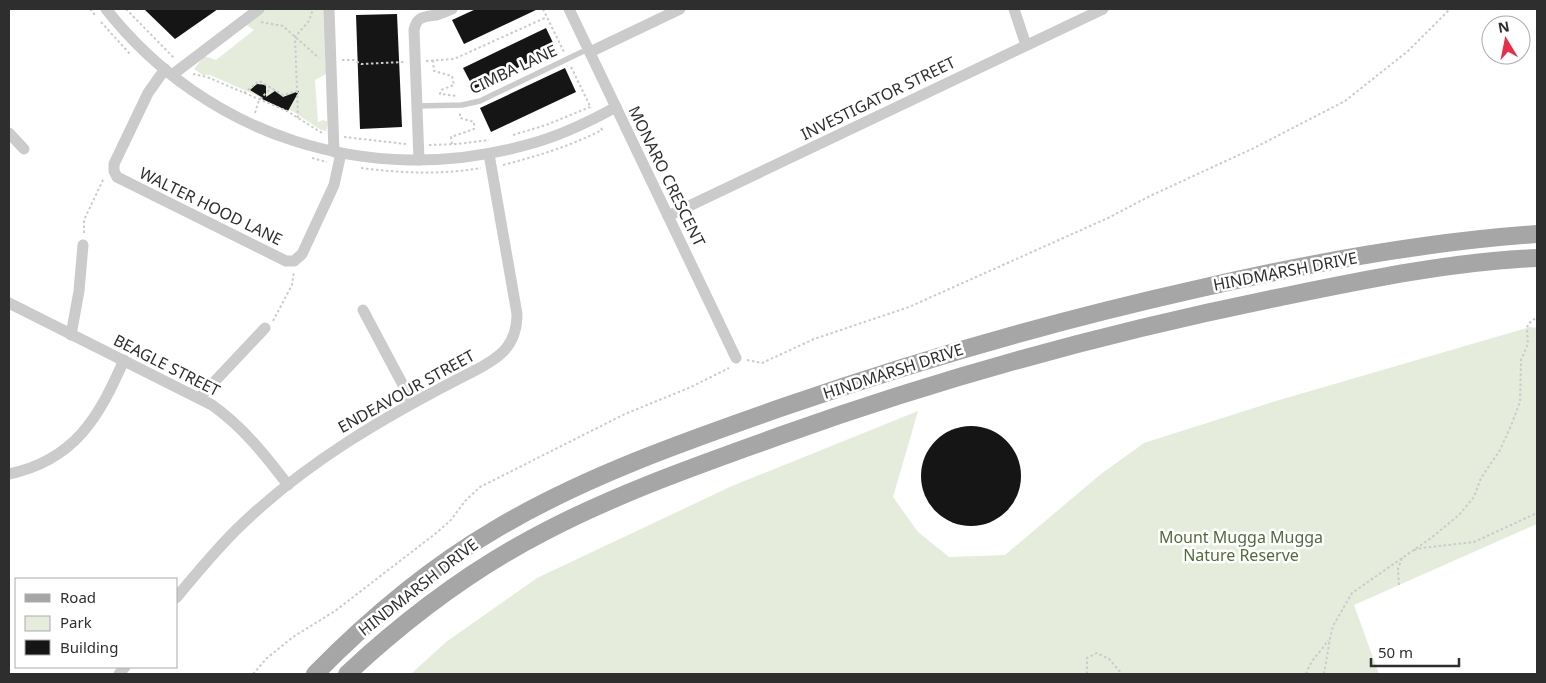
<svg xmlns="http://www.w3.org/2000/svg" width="1546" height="683" viewBox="0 0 1546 683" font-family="'Noto Sans',sans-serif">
<rect width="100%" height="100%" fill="#fff"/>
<g fill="#e5ecdb">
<path d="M265,9H325L328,73L315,80L318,122L323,120L328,122L326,131L321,130L294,112L210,75H203L194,69L204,56L216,60L254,30L245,24Z"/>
<path d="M1530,327L1537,328V524L1354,605L1379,674H411L446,642L537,578L732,486L918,411L893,497L918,532L949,557L1005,555L1101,474L1144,443L1276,401Z"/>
</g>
<g fill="#151515">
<path d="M144,9H218L175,39Z"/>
<path d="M476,9H538L464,44L452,20Z"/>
<path d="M397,14L402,127L360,129L356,15Z"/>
<path d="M546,28L556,49L474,89L463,68Z"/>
<path d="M565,68L576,92L491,132L480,108Z"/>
<path d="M257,84L266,85V97L275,91L283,97L299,91L288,111L262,99L263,98L250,90Z"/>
<circle cx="971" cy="476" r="50"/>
</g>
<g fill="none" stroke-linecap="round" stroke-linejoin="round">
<g stroke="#cbcbcb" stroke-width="2" stroke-dasharray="2.5 2.5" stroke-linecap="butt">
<path d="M90,9L95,15"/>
<path d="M126,9L174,58"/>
<path d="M543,9L564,52"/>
<path d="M101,22L130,54"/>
<path d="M261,22L283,26L319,58"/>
<path d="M342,60H354L361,64L404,62"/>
<path d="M433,60L434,71L452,76L454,85L441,90L440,94L458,96"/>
<path d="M426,61L454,59L547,17"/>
<path d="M571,67L591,108"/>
<path d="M193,74L207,77L287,111L322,133"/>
<path d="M244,93L259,81L283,95L297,91"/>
<path d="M255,113L259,100L271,88"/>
<path d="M298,118L295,37L309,21L313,9"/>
<path d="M513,135L546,125L590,107"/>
<path d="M344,137L406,144"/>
<path d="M452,144L451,137L474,129V122L460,118V113"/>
<path d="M429,145L457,144L489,140"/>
<path d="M312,158L327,162"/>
<path d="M503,165C538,156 570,146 602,130L601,128"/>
<path d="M361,168C401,173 441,175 481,168"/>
<path d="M84,233V220L103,180L105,179"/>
<path d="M273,321L292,285L294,271"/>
<path d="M747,360L762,363L814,339L909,307L1108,218L1150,196L1254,148L1345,101L1408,51L1450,9"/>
<path d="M1414,550L1422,548L1474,542L1537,513"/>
<path d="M1399,585L1398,569L1402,558"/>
<path d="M253,674L267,658L293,637L335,611L435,534L451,520L465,501L480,487L625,414L691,387L729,368"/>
<path d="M1087,674V658L1097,653L1109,659L1122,674"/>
<path d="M1306,674C1312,657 1319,655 1328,640"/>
<path d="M1324,674L1330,638L1333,626L1352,593L1431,538L1459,515L1474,497L1481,478L1500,450L1510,428L1520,402L1521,360L1528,344L1527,329L1528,324L1537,317"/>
</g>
<path stroke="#cbcbcb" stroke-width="5.5" d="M417,106L462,105L480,101L588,49"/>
<g stroke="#cbcbcb" stroke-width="11">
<path d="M106,9C207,137 369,188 526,145C558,137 587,123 616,107"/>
<path d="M329,9L334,152"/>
<path d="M569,9L736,358"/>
<path d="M1014,9L1026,45"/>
<path d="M590,52L680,9"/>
<path d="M165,69L148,93L114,164V171L117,177L286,261H294L302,254L334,185L341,153"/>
<path d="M172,75L259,9"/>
<path d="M9,133L24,149"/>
<path d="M419,160L414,30C417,16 424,17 436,15C441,14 447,11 452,9"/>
<path d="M668,216L1103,9"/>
<path d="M9,303L212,405C243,427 265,455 288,485"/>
<path d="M363,310L412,402"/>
<path d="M71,335L79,291L83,245"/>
<path d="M200,397L265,328"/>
<path d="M9,474C75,460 99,417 124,360"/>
<path d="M176,598C195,575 215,551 236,530C304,463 387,415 472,372C498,359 517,347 517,314L489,154"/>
<path d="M119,674L125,667"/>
</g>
<g stroke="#a6a6a6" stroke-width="18">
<path d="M315,674C369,619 429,568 496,529C587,475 689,440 789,405C922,359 1059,320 1197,289C1309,263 1422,242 1537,234"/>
<path d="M347,674C406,619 472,569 544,532C620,492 702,464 782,435C941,378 1105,333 1271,299C1359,281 1447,262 1537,258"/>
</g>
</g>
<g text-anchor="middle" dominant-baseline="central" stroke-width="5" stroke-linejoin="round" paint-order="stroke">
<g font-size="16" fill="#2e2e2e" stroke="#fff">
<text transform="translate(513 69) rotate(-25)">CIMBA LANE</text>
<text transform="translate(878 98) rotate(-26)">INVESTIGATOR STREET</text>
<text transform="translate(667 176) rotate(64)">MONARO CRESCENT</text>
<text transform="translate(211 206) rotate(26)">WALTER HOOD LANE</text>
<text transform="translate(1285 271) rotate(-11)">HINDMARSH DRIVE</text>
<text transform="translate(167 365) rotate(27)">BEAGLE STREET</text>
<text transform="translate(893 371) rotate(-18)">HINDMARSH DRIVE</text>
<text transform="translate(406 391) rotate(-29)">ENDEAVOUR STREET</text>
<text transform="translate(418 587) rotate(-38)">HINDMARSH DRIVE</text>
</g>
<g font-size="16" fill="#546a3b" stroke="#fff">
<text x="1241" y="537">Mount Mugga Mugga<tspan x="1241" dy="18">Nature Reserve</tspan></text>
</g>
</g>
<rect width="1546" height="683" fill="none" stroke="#2e2e2e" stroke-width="20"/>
<rect x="15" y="578" width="162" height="90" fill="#ffffff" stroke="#ababab"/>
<rect x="25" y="594" width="25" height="8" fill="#a6a6a6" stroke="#ababab"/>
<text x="60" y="603" font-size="15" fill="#2e2e2e">Road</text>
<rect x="25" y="616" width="25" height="15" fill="#e5ecdb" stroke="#ababab"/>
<text x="60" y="628" font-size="15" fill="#2e2e2e">Park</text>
<rect x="25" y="640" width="25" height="15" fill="#151515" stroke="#ababab"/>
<text x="60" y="653" font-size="15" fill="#2e2e2e">Building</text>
<g transform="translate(1506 40) rotate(350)"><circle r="24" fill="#ffffff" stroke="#ababab"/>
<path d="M0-4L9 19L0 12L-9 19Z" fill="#e72e48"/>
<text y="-8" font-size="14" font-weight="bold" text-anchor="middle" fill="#2e2e2e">N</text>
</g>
<path d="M1371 658v8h88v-8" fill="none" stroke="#2e2e2e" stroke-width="2.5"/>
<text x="1378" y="658" font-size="15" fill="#2e2e2e" stroke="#ffffff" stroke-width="4" paint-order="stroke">50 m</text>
</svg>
